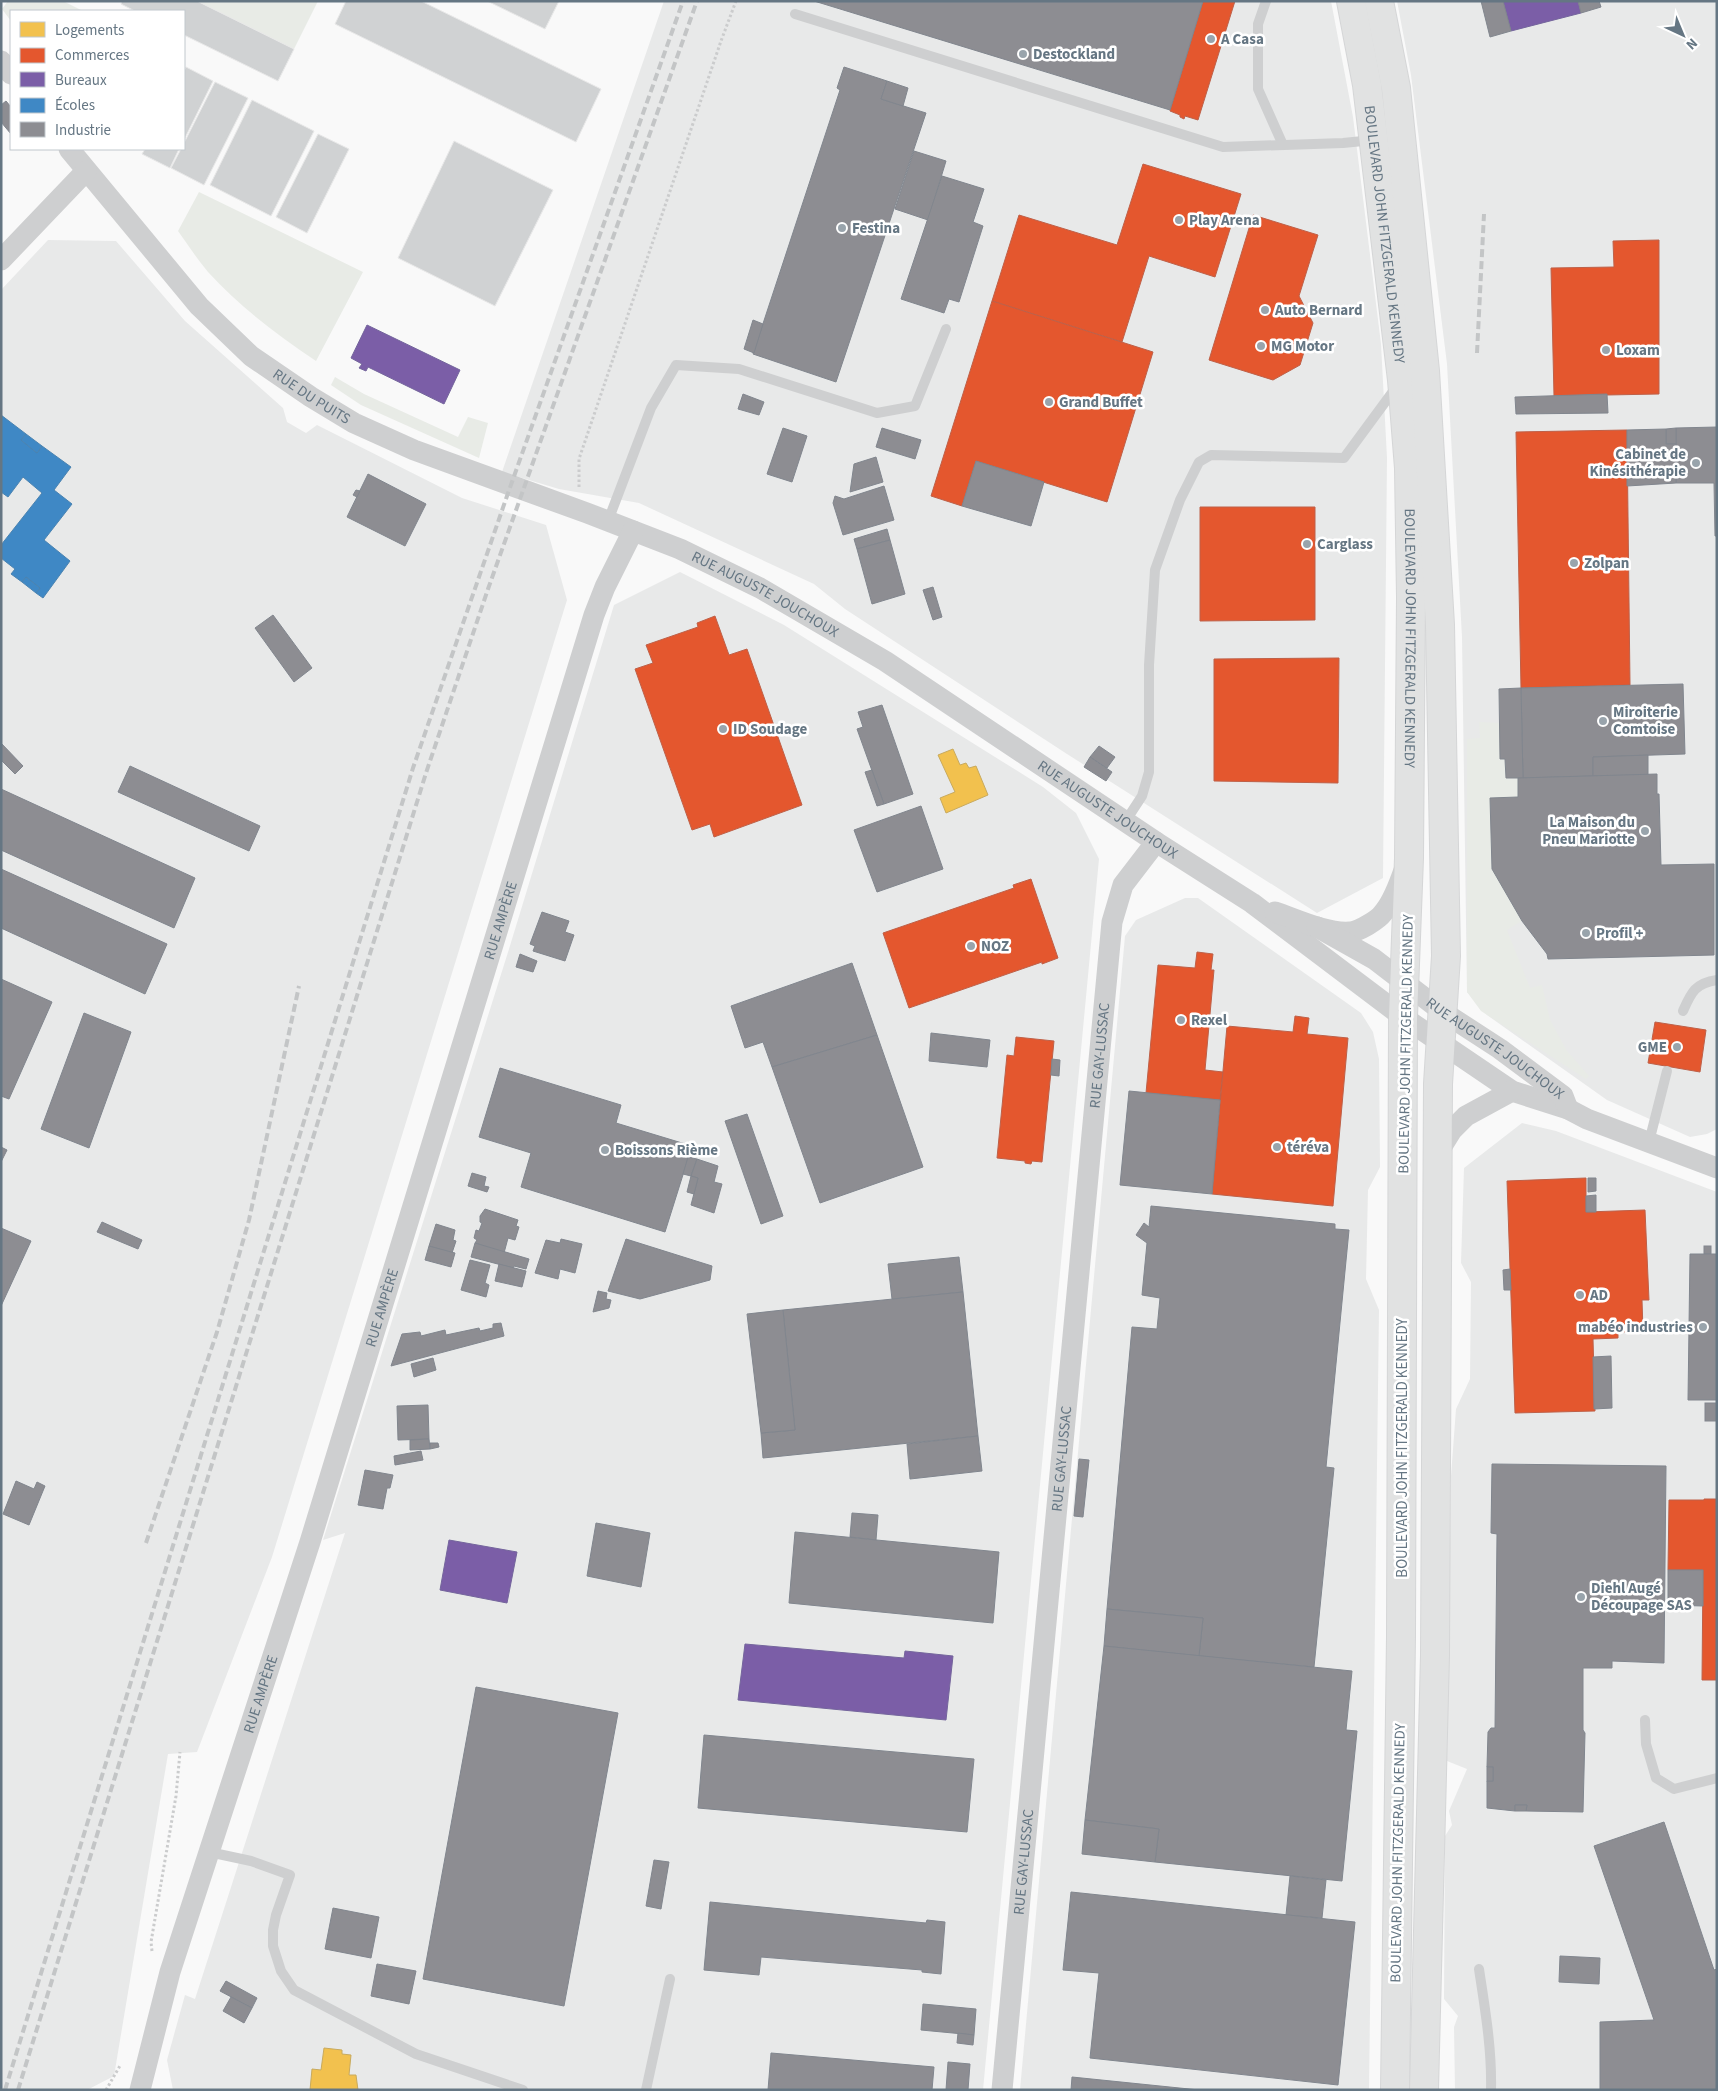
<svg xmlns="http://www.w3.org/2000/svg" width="1718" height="2091" viewBox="0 0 1718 2091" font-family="'Source Sans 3',sans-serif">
<rect width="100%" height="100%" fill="#f9f9f9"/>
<g fill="#e8e9e9">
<path d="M664,1H1331L1353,117L1381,344L1387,458L1383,878L1317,913L1067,754L845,609L814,584L639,503L559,489L502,472Z"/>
<path d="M1397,1H1717V1129L1707,1134L1690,1137L1607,1100L1487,1015L1467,992L1462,637L1447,364L1411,75Z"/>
<path d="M48,240L116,241L185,321L283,408L287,422L306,433L317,425L462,498L546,525L567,600L272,1557L197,1752L168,1754L114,2076L87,2090H1V290Z"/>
<path d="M680,572L784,625L1043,787L1076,813L1099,859L983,2090H173L167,2060L185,1995L195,1999L345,1533L323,1540L509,949L614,605Z"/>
<path d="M1185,898H1198L1361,1013L1373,1032L1379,1059L1380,1167L1368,1190L1366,1279L1379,1310L1369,2090H1020L1125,936L1136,920Z"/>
<path d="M1522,1123L1556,1131L1717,1192V2090H1455L1454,2027L1458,2016L1444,1999L1445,1836L1452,1825L1449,1811L1467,1769L1447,1761L1451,1476L1456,1409L1470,1379L1471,1282L1461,1263L1464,1168Z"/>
</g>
<g fill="#e8ebe6">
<path d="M8,1H63L83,11H11V21L2,9Z"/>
<path d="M197,1H318L294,49Z"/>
<path d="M199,192L363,272L316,361C276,334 240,307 208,272C197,259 188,245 178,231Z"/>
<path d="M335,377L364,394L458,437L468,417L488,423L479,458L361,405L331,385Z"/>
<path d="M1479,722L1500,723V759H1505L1506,778H1518V797L1490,798L1492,869L1522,921L1507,930L1530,988L1542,985L1550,1020L1567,1051L1589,1076L1586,1079L1481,1011L1467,992V739L1480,738Z"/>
</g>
<g fill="#f2c14e" stroke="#c8aa5e">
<path d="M953,749L960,765L966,763L969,768L976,766L988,795L946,813L940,798L955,792L938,755Z"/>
<path d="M324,2048L342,2050V2054L351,2055L349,2075H356L358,2090H310L312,2069L321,2070Z"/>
</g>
<g fill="#e4572e" stroke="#be6048">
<path d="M1203,1H1235L1198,120L1185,116L1184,119L1180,117V115L1170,111Z"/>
<path d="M1143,164L1241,194L1215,277L1149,256L1122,342L992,301L1019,215L1117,245Z"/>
<path d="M1253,215L1318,235L1299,296L1313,323L1300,365L1273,380L1209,360Z"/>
<path d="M1659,240V394L1554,396L1551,268L1614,267L1613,241Z"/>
<path d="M992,301L1153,352L1107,502L976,461L962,506L931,496Z"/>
<path d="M1627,430L1630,685L1521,688L1516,432Z"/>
<path d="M1200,507H1315V620L1200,621Z"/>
<path d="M715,616L729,655L747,649L802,805L714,837L710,824L692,830L635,669L653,663L646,645L698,627L697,623Z"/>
<path d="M1339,658L1338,783L1214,781V659Z"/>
<path d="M1031,879L1058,958L1042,964V962L909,1008L883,933L1014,888L1013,885Z"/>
<path d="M1197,952L1213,954L1211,970H1214L1205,1070L1223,1072L1220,1100L1146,1093L1158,965L1195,968Z"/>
<path d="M1295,1016L1309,1018L1307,1034L1348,1038L1333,1206L1212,1194L1227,1026L1293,1032Z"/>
<path d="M1655,1022L1706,1030L1700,1072L1648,1063Z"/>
<path d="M1016,1037L1054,1041L1042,1162L1032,1161L1031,1164L1025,1163V1161L997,1158L1007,1055L1014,1056Z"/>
<path d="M1586,1178V1212L1645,1210L1649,1300H1642L1643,1331L1618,1332V1338L1593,1339L1595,1411L1515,1413L1507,1181Z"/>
<path d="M1704,1499H1717V1680H1702L1703,1570H1668L1669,1500H1704Z"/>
</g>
<g fill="#7b5ea7" stroke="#74659c">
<path d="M1503,1H1578L1581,13L1511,31Z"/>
<path d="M367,325L460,370L444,404L368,367L366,371L359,368L362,364L351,358Z"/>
<path d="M449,1540L517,1552L507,1603L440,1590Z"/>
<path d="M745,1644L904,1658L905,1651L953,1656L946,1720L738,1700Z"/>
</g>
<g fill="#3f88c5" stroke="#4a83b1">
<path d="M1,415L26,434L21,440L37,453L42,446L71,467L54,490L72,504L44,540L70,561L43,598L36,593L40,588L26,577L22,582L11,574L15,569L1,558V545L42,493L23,477L8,497L1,492Z"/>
<path d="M26,434L42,446L37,453L21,440Z"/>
<path d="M26,577L40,588L36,593L22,582Z"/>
</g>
<g fill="#8d8d92" stroke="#81868e">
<path d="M814,1H1203L1170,110Z"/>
<path d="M1481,1H1503L1511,31L1490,37Z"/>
<path d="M1578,1H1599L1601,7L1581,13Z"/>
<path d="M844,67L887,81L881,99L926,113L836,382L753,354L840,90L837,88Z"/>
<path d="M887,81L908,88L903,106L881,99Z"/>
<path d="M6,101L11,107V134L1,122V105Z"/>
<path d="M914,151L946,161L928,220L895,209Z"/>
<path d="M942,176L984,189L973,222L983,226L959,302L949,299L944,313L901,299Z"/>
<path d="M753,320L763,324L754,353L744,349Z"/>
<path d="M743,394L764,402L759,415L738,409Z"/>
<path d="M1607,394L1608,413L1516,414L1515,397Z"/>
<path d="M1717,427V536H1715L1714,483H1676V428Z"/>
<path d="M783,428L807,436L792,482L767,474Z"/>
<path d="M882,428L921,440L915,459L876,447Z"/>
<path d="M1676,428V444H1666V429Z"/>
<path d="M1666,429V444H1676V483L1627,486V430Z"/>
<path d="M876,457L883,482L850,492L854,464Z"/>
<path d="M976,461L1044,482L1031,526L962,506Z"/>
<path d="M368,474L426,504L405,546L347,517Z"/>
<path d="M884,486L894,520L843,535L833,503L835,496L844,499Z"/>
<path d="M356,490L360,491L357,497L353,495Z"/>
<path d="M887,529L890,540L857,549L854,539Z"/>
<path d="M890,540L905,594L872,604L857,549Z"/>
<path d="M933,587L942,617L933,620L923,590Z"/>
<path d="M273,615L312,668L294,682L255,628Z"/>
<path d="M1683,684L1685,754L1593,757V776L1523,778L1521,688Z"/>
<path d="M1521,688L1523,778H1506L1505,759H1500L1499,689Z"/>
<path d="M882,705L913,794L884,804L857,729L863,727L858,712Z"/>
<path d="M1,743L23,766L15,774L1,760Z"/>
<path d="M1099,746L1115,757L1107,768L1090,757Z"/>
<path d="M1648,755V775L1593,776V757Z"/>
<path d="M1090,757L1112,772L1106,781L1084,767Z"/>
<path d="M130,766L260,826L249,851L118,792Z"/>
<path d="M872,770L884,804L877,806L865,772Z"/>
<path d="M1657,774V794H1659L1661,865L1714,864V955L1548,959L1547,954L1522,921L1492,869L1490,798L1518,797V778Z"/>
<path d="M1,789L195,878L174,928L1,850Z"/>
<path d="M921,806L943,869L877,892L854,830Z"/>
<path d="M1,869L167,944L145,994L1,928Z"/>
<path d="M542,912L569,921L565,932L574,935L565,961L533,951L535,946L530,944Z"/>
<path d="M520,954L537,961L533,972L516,967Z"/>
<path d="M852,963L877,1035L772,1067L763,1042L745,1048L731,1006Z"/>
<path d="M1,979L52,1002L9,1099L1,1096Z"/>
<path d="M84,1013L131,1032L89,1148L41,1129Z"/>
<path d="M931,1033L990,1040L987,1067L929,1061Z"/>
<path d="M877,1035L923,1167L820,1203L772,1067Z"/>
<path d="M1052,1059L1060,1060L1059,1076L1051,1075Z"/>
<path d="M500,1068L621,1105L616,1123L692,1146L665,1232L521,1187L531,1153L479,1137Z"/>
<path d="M1129,1091L1220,1100L1212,1194L1120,1185Z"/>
<path d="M747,1114L783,1216L761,1224L725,1121Z"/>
<path d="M1,1147L7,1150L1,1162Z"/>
<path d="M688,1157L697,1159L691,1176L683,1174Z"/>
<path d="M697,1159L718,1166L714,1182L722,1184L714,1213L691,1205L698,1178L691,1176Z"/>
<path d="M472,1173L486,1177L484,1186L489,1187L487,1192L468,1186Z"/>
<path d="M691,1176L698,1178L694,1194L687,1192Z"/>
<path d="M1588,1178H1596V1191L1588,1192Z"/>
<path d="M1596,1195V1212H1586V1196Z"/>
<path d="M1151,1206L1335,1224V1229L1349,1230L1326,1467L1334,1468L1314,1667L1199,1656L1203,1618L1107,1609L1132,1327L1157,1329L1160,1298L1142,1295L1147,1243L1136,1235L1144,1223L1149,1227Z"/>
<path d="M485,1209L518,1220L516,1226L519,1227L515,1240L508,1238L504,1253L475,1243L477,1240L474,1238L476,1230L479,1231L482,1223L480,1222V1216Z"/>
<path d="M102,1222L142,1240L138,1249L97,1232Z"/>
<path d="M436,1224L455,1230L453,1240L456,1241L452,1253L429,1246Z"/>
<path d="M1,1228L31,1241L1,1306Z"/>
<path d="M561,1239L582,1244L575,1273L560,1269L558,1279L535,1273L546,1240L560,1243Z"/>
<path d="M626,1239L712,1266L710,1280L640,1299L608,1291Z"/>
<path d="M475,1243L529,1259L526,1269L514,1266L513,1268L471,1257Z"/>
<path d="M429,1246L455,1253L451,1267L425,1260Z"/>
<rect x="1704" y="1246" width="7" height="8"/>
<path d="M1690,1254H1717V1400H1688Z"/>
<path d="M959,1257L963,1292L892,1299L888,1264Z"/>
<path d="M470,1260L490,1265L485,1283L489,1285L486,1297L461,1290Z"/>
<path d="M499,1264L526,1271L522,1287L495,1281Z"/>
<path d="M1510,1269L1511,1290H1504L1503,1270Z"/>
<path d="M598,1291L607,1293L606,1299L611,1300L609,1308L593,1312Z"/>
<path d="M963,1292L978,1436L763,1458L761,1433L795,1430L783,1310Z"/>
<path d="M783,1310L795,1430L761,1433L747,1314Z"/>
<path d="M501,1323L504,1336L391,1366L402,1334L420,1332L421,1336L445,1330L446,1335L479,1328L480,1331L493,1328V1324Z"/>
<path d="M1611,1356L1612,1408L1594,1409L1593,1357Z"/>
<path d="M433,1358L436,1370L414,1377L411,1364Z"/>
<rect x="1705" y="1403" width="12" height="18"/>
<path d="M428,1405L429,1439L398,1440L397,1406Z"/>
<path d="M978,1436L982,1471L910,1479L907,1444Z"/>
<path d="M429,1439L430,1449L410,1450V1440Z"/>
<path d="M430,1443H438L439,1447L430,1449Z"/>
<path d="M421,1451L423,1460L395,1465L394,1456Z"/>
<path d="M1079,1459L1089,1460L1083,1517L1074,1516Z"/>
<path d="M1492,1464L1666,1466L1664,1663L1612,1661V1668H1583V1730L1585,1733L1583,1812L1526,1811L1527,1805H1515V1811L1487,1808V1781H1493V1767H1487L1488,1732L1491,1728H1495L1497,1534L1491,1533Z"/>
<path d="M365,1470L393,1475L390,1488H387L383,1509L358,1505Z"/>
<path d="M16,1481L34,1489L37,1482L45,1486L29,1525L3,1514Z"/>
<path d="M852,1513L878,1515L876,1540L850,1537Z"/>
<path d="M596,1523L650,1533L641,1587L587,1576Z"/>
<path d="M795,1532L999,1552L993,1623L789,1603Z"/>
<path d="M1668,1570H1703V1606L1668,1605Z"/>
<path d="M1107,1609L1203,1618L1199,1656L1104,1646Z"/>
<path d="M1104,1646L1352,1671L1346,1730L1357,1731L1342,1881L1155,1862L1159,1829L1085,1820Z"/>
<path d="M476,1687L618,1713L564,2006L423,1979Z"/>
<path d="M704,1735L974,1759L967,1832L698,1808Z"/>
<rect x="1487" y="1767" width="6" height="14"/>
<path d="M1515,1805H1527L1526,1811H1515Z"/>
<path d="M1085,1820L1159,1829L1155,1862L1082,1854Z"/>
<path d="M1664,1822L1714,1970L1717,1969V2090H1600V2022L1654,2020L1594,1846Z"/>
<path d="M654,1860L669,1862L661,1909L646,1906Z"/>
<path d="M1290,1876L1326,1880L1322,1918L1286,1915Z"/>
<path d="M1071,1892L1355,1922L1338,2085L1090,2058L1099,1973L1063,1970Z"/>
<path d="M710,1902L926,1923L927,1920L945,1922L941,1974L922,1972V1970L761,1957L759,1975L704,1970Z"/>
<path d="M333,1908L379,1917L371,1958L325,1949Z"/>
<path d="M1560,1956L1600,1958L1599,1984L1559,1982Z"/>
<path d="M377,1964L416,1971L409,2004L371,1996Z"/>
<path d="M226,1981L257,1998L252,2008L220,1991Z"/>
<path d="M231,1997L252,2008L244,2023L223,2011Z"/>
<path d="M923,2004L976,2009L974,2035L921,2030Z"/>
<path d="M958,2033L974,2035L973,2045L957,2043Z"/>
<path d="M771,2053L934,2067L932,2090H768Z"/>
<path d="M948,2062L970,2064L968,2090H946Z"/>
<path d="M1072,2077L1199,2090H1071Z"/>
</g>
<g fill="#d0d2d3" stroke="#e8e8e8">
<path d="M122,1H197L294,49L278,81L184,35V11H135L121,4Z"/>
<path d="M346,1H421L601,89L576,142L335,24Z"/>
<path d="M487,1H559L545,29Z"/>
<path d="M186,67L213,81L184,140V71Z"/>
<path d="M215,82L248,98L204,185L171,168L181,149H184V143Z"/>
<path d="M252,100L314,131L271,216L210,185Z"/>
<path d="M318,134L349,149L307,233L276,217Z"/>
<path d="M454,141L553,190L495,306L398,258Z"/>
<path d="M145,149H179L170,168L142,154Z"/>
</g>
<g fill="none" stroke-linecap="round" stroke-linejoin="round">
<defs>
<g id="primary">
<path id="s5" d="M1351,1L1367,85L1402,380L1409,468L1411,597L1409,858L1403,1017L1401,1636L1395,2090"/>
<path d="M1379,1L1396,88L1425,371L1440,625L1446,956L1438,1084L1435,1655L1424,2090"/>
</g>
</defs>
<use href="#primary" stroke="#d5d6d7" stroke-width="30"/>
<g stroke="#cbcccd" stroke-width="3" stroke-dasharray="2.5 2.5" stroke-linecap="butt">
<path d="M579,487V459L721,41L736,1"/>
<path d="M152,1951L151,1942L176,1796L180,1752"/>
<path d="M106,2090L121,2064"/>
</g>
<g stroke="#cecfd0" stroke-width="10">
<path d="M1266,1L1258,24V89L1283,145"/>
<path d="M795,14L1223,147L1343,143L1373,140"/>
<path d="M608,521L651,408L676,365L739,369L877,413L915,406L946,329"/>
<path d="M1125,822L1142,796L1149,772V665L1155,570L1180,500L1199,462L1211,455L1344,458L1397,386"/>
<path d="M1683,1011C1691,993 1695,983 1717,980"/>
<path d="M1649,1142L1667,1071"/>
<path d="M1645,1720L1646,1744L1656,1778L1674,1789L1717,1778"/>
<path d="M209,1852L251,1861L290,1875L276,1915L273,1930V1946L281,1971L294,1990L416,2054L523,2090"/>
<path d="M1479,1969C1485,2009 1492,2049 1491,2090"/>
<path d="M646,2090L670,1979"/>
</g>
<g stroke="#cecfd0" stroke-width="21">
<path d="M1,61L11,74"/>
<path id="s1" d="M69,149L199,306L251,356L311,397L354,423L414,450L587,513L680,549L760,588L885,661L1156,842L1252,903L1403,1017L1512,1091L1568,1109L1587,1119L1717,1168"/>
<path d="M1,260L86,171"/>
<path d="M1275,912C1296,919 1327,934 1350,932C1358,932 1378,920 1383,913C1394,901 1399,883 1405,868"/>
<path id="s2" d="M1317,927L1374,959L1443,1012L1500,1049L1563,1096L1568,1109"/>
<path d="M1439,1151L1452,1130L1466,1116L1512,1091"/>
<path id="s3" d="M140,2090L170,1972L310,1542L594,615L605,587L633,531"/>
<path id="s4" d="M1002,2090L1112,922L1123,885L1156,842"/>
</g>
<use href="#primary" stroke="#e1e2e2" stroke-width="28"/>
<g stroke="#c3c5c6" stroke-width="4" stroke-dasharray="8 4" stroke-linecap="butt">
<path d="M1477,353L1484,214"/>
<path d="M146,1543L217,1332L249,1220L299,986"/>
<path d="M5,2090L413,768L507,496L683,1"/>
<path d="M18,2090L426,773L488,589L697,1"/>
</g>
</g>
<g fill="#99a4ac" stroke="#fff" stroke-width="2">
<circle cx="1211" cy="39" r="5"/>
<circle cx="1023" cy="54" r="5"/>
<circle cx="1179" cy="220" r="5"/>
<circle cx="842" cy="228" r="5"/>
<circle cx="1265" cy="310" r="5"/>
<circle cx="1261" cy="346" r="5"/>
<circle cx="1606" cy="350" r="5"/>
<circle cx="1049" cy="402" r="5"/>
<circle cx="1696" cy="463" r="5"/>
<circle cx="1307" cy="544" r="5"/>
<circle cx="1574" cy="563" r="5"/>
<circle cx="1603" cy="721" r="5"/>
<circle cx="723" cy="729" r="5"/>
<circle cx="1645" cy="831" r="5"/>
<circle cx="1586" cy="933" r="5"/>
<circle cx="971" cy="946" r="5"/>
<circle cx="1181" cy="1020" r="5"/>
<circle cx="1677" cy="1047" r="5"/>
<circle cx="1277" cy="1147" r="5"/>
<circle cx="605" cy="1150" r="5"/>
<circle cx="1580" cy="1295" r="5"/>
<circle cx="1703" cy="1327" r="5"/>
<circle cx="1581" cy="1597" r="5"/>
</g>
<g text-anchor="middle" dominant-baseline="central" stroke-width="5" stroke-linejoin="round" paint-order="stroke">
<g font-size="15" font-weight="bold" fill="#657683" stroke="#fff" text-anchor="start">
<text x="1221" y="39">A Casa</text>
<text x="1033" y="54">Destockland</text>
<text x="1189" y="220">Play Arena</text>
<text x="852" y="228">Festina</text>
<text x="1275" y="310">Auto Bernard</text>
<text x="1271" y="346">MG Motor</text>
<text x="1616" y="350">Loxam</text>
<text x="1059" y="402">Grand Buffet</text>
<text x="1686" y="454" text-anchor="end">Cabinet de<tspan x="1686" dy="17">Kinésithérapie</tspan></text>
<text x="1317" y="544">Carglass</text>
<text x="1584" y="563">Zolpan</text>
<text x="1613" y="712">Miroiterie<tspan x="1613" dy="17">Comtoise</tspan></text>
<text x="733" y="729">ID Soudage</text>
<text x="1635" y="822" text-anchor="end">La Maison du<tspan x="1635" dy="17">Pneu Mariotte</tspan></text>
<text x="1596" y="933">Profil +</text>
<text x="981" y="946">NOZ</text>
<text x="1191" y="1020">Rexel</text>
<text x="1667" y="1047" text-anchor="end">GME</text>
<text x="1287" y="1147">téréva</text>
<text x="615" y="1150">Boissons Rième</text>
<text x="1590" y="1295">AD</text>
<text x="1693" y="1327" text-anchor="end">mabéo industries</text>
<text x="1591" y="1588">Diehl Augé<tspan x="1591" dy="17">Découpage SAS</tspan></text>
</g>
<g font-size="15" fill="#657683" stroke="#fff">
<text stroke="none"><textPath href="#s5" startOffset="236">BOULEVARD JOHN FITZGERALD KENNEDY</textPath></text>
<text stroke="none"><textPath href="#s1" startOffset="349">RUE DU PUITS</textPath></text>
<text stroke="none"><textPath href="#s1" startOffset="845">RUE AUGUSTE JOUCHOUX</textPath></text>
<text stroke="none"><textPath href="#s5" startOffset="641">BOULEVARD JOHN FITZGERALD KENNEDY</textPath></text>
<text stroke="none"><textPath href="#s1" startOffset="1250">RUE AUGUSTE JOUCHOUX</textPath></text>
<text stroke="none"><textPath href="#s3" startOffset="1224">RUE AMPÈRE</textPath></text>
<text transform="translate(1406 1044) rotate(-89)">BOULEVARD JOHN FITZGERALD KENNEDY</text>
<text stroke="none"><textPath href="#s2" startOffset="216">RUE AUGUSTE JOUCHOUX</textPath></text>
<text stroke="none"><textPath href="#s4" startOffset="1039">RUE GAY-LUSSAC</textPath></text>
<text stroke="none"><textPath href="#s3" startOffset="819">RUE AMPÈRE</textPath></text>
<text transform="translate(1402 1448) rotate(-90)">BOULEVARD JOHN FITZGERALD KENNEDY</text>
<text stroke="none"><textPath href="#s4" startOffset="634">RUE GAY-LUSSAC</textPath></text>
<text stroke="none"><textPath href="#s3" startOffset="414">RUE AMPÈRE</textPath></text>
<text transform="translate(1398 1853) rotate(-89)">BOULEVARD JOHN FITZGERALD KENNEDY</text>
<text stroke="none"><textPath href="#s4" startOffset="229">RUE GAY-LUSSAC</textPath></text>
</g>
</g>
<rect width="1718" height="2091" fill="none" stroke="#657683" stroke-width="5"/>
<rect x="10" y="10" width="175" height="140" fill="#ffffff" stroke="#c1c8cd"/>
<rect x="20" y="22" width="25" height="15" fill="#f2c14e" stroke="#c1c8cd"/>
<text x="55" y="35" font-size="15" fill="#657683">Logements</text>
<rect x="20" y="48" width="25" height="15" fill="#e4572e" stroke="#c1c8cd"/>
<text x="55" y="60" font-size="15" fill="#657683">Commerces</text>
<rect x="20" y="72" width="25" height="15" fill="#7b5ea7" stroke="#c1c8cd"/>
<text x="55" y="85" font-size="15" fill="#657683">Bureaux</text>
<rect x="20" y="98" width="25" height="15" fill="#3f88c5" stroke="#c1c8cd"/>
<text x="55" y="110" font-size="15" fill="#657683">Écoles</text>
<rect x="20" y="122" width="25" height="15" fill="#8d8d92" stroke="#c1c8cd"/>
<text x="55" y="135" font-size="15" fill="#657683">Industrie</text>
<g transform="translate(1683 35) rotate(136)" stroke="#ffffff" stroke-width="4" paint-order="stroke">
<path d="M0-4L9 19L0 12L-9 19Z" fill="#657683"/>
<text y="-8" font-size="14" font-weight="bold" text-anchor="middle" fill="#657683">N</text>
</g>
</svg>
